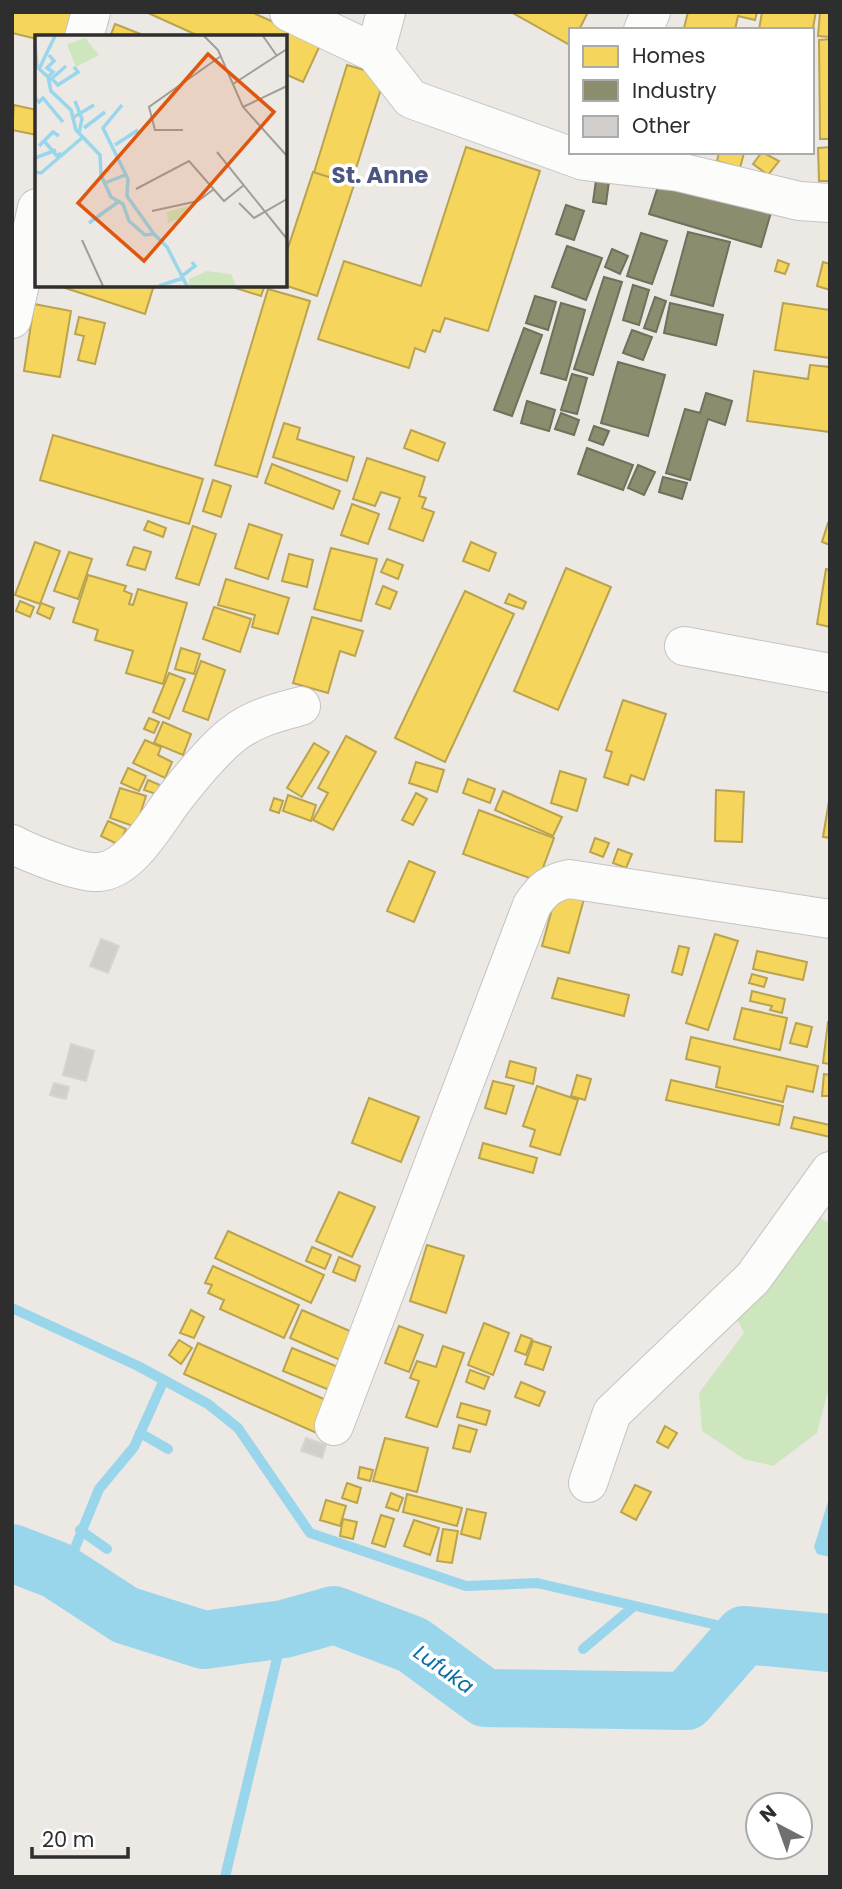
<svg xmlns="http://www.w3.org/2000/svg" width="842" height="1889" viewBox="0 0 842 1889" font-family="Poppins,sans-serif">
<rect width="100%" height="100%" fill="#ece8e4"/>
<path fill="#cee6be" d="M813,1214L830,1223V1383L817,1433L773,1466L744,1459L702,1431L699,1393L744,1333L735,1315Z"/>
<path fill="#99d6ec" d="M830,1495V1557L817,1554L814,1547Z"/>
<g fill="#f6d55c" stroke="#baa34e" stroke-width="2">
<path d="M12,12H77L74,37L37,39L12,33Z"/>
<path d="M146,12H251L321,43L303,82L285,74V37H201Z"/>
<path d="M511,12H588L579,30H571L570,45Z"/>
<path d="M688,12H757L755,20L738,16L735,30L684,28Z"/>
<path d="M762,12H816L812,33V30H759Z"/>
<path d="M820,12H830V37L818,36Z"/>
<path d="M115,24L148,37H110Z"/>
<path d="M830,39V139H820L819,40Z"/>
<path d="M347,65L385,76L349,191L312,179Z"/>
<path d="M14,105L37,110V135L12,130Z"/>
<path d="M466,147L540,171L488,331L445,318L440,332L433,330L425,352L415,348L409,368L318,339L344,261L421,286Z"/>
<path d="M830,147V181H819L818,148Z"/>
<path d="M719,152L744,153L740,168L717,161Z"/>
<path d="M762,152L779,161L768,175L753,164Z"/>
<path d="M313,172L354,185L317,296L284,285L285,257Z"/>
<path d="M778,260L789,264L785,274L775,271Z"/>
<path d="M823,262L830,264V290L817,286Z"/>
<path d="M56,285H154L145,314Z"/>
<path d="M226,285H265L261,296Z"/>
<path d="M268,289L310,301L257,477L215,465Z"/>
<path d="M783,303L830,310V358L775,350Z"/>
<path d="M34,304L71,311L60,377L24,371Z"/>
<path d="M79,317L105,323L95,364L78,360L84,336L75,334Z"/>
<path d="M810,365L830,367V432L747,421L754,371L808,379Z"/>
<path d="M284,423L300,428L297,439L354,457L347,481L273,457Z"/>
<path d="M411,430L445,443L438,461L404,448Z"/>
<path d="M53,435L203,479L189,524L40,480Z"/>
<path d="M367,458L425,477L419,496L426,498L422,508L434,512L423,541L389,529L400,498L381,492L375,506L353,499Z"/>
<path d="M272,464L340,491L333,509L265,483Z"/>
<path d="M213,480L231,486L221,517L203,511Z"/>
<path d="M352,504L379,514L368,544L341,535Z"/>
<path d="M148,521L166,528L163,537L144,530Z"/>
<path d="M828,523L830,524V545L822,542Z"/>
<path d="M249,524L282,535L268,579L235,568Z"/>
<path d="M193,526L216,534L199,585L176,578Z"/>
<path d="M35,542L60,551L40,604L15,595Z"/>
<path d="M471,542L496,553L489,571L463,561Z"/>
<path d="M134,547L151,552L145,570L127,565Z"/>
<path d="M331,548L377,559L361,621L314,609Z"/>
<path d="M69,552L92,559L78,599L54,591Z"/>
<path d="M289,554L313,560L307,587L282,581Z"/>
<path d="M387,559L403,565L398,579L381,572Z"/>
<path d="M566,568L611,587L558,710L514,691Z"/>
<path d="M826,569L830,570V627L817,624Z"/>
<path d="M88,575L126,586L124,591L132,594L129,604L133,605L138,589L187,603L163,684L126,673L133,651L95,640L98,630L73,622Z"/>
<path d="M226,579L289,598L278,634L252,627L255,615L218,605Z"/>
<path d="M383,586L397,592L390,609L376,604Z"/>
<path d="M465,591L514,614L445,762L395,738Z"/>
<path d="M509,594L526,602L523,609L505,603Z"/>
<path d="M20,601L34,607L30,617L16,611Z"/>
<path d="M41,603L54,608L50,619L37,613Z"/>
<path d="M214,607L251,619L240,652L203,639Z"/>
<path d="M312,617L363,631L355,656L340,651L328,693L293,683Z"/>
<path d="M181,648L200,654L194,674L175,669Z"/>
<path d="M201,661L225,670L208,720L183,711Z"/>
<path d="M169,673L185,679L169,719L153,712Z"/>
<path d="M623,700L666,714L644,780L631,775L628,785L604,777L612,752L606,750Z"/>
<path d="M149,718L159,722L154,733L144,729Z"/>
<path d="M163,722L191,734L183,755L154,743Z"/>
<path d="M346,736L376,752L333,830L313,820L328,793L318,788Z"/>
<path d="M145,740L161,747L158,755L172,762L165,778L133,763Z"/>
<path d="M314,743L329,752L302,797L287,788Z"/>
<path d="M416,762L444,770L437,792L409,783Z"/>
<path d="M128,768L146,776L139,791L121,783Z"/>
<path d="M560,771L586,779L577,811L551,803Z"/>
<path d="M468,779L495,789L490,803L463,793Z"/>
<path d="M148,780L160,785L156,794L144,790Z"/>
<path d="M120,788L146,796L136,827L110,818Z"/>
<path d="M716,790L744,792L742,842L715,841Z"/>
<path d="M503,791L562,817L553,836L495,810Z"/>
<path d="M416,793L427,799L413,825L402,820Z"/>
<path d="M288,795L316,805L311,821L283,811Z"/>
<path d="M830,795V838L823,837Z"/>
<path d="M274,798L283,801L279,813L270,810Z"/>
<path d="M479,810L554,838L538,881L463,854Z"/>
<path d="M108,821L126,829L119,845L101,836Z"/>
<path d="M595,838L609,843L603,857L590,852Z"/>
<path d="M618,849L632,854L626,868L613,863Z"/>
<path d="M409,861L435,872L414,922L387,911Z"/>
<path d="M557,891L584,899L569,953L542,946Z"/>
<path d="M715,934L738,941L708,1030L686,1023Z"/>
<path d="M679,946L689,948L682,975L672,972Z"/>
<path d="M757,951L807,962L803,980L753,969Z"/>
<path d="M752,974L767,978L764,987L749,983Z"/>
<path d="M558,978L629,995L624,1016L552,998Z"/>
<path d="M752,991L785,999L782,1013L770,1010L772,1006L750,1001Z"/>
<path d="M742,1008L787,1018L780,1050L734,1039Z"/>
<path d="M828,1022H830V1064L823,1063Z"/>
<path d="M796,1023L812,1027L807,1047L790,1043Z"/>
<path d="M691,1037L818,1066L813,1092L787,1086L783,1102L716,1087L720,1067L686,1059Z"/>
<path d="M510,1061L536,1068L533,1084L506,1077Z"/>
<path d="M824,1074L830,1075V1096H822Z"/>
<path d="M577,1075L591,1079L585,1100L571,1096Z"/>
<path d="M671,1080L783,1106L779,1125L666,1100Z"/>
<path d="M493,1081L514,1086L506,1114L485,1108Z"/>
<path d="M537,1086L578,1100L560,1155L530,1146L535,1130L523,1126Z"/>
<path d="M369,1098L419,1117L401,1162L352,1143Z"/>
<path d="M794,1117L830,1125V1137L791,1128Z"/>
<path d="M483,1143L537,1158L533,1173L479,1158Z"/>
<path d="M339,1192L375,1207L352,1257L316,1241Z"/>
<path d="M228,1231L324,1275L311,1303L215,1258Z"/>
<path d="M427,1245L464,1256L446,1313L410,1301Z"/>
<path d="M312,1247L331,1255L325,1269L306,1261Z"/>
<path d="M339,1257L360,1266L355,1281L333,1272Z"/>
<path d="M213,1266L299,1305L284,1338L220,1309L224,1300L208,1293L212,1285L205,1283Z"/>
<path d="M191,1310L204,1317L194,1338L180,1333Z"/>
<path d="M302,1310L359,1335L347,1363L290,1338Z"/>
<path d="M484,1323L509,1333L493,1375L468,1365Z"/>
<path d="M399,1326L423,1335L409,1372L385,1363Z"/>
<path d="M521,1335L532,1339L526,1355L515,1351Z"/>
<path d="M179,1340L192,1348L181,1364L169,1355Z"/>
<path d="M533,1341L551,1347L543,1370L525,1364Z"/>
<path d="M198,1343L335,1404L321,1435L184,1374Z"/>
<path d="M443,1346L464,1353L437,1427L406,1417L419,1381L410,1378L417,1361L436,1367Z"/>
<path d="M292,1348L348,1371L339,1394L283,1371Z"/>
<path d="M470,1370L489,1377L484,1389L466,1382Z"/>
<path d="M521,1382L545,1392L539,1406L515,1397Z"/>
<path d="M461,1403L490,1411L486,1425L457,1417Z"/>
<path d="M459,1425L477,1430L470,1452L453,1448Z"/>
<path d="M665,1426L677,1433L668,1448L657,1442Z"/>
<path d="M385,1438L428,1448L417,1492L373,1481Z"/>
<path d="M360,1467L373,1470L370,1481L358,1478Z"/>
<path d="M347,1483L361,1488L357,1503L342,1498Z"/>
<path d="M635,1485L651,1492L636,1520L621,1512Z"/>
<path d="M391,1493L403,1498L398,1511L386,1507Z"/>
<path d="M407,1494L462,1508L457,1526L403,1512Z"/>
<path d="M326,1500L346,1506L340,1526L320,1520Z"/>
<path d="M467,1509L486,1513L480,1539L461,1534Z"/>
<path d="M381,1515L394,1519L385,1547L372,1543Z"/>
<path d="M343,1519L357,1522L353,1539L340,1536Z"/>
<path d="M414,1520L439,1528L430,1555L404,1546Z"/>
<path d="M443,1529L458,1531L452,1563L437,1561Z"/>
</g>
<g fill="#8c8c6e" stroke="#70705b" stroke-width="2">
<path d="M661,177L772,209L761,247L649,214Z"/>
<path d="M596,180L609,181L606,204L593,202Z"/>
<path d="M566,205L584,211L574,240L556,234Z"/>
<path d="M688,232L730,242L713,306L671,295Z"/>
<path d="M641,233L667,241L652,284L627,276Z"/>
<path d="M567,246L602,258L586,300L552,287Z"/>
<path d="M612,249L628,256L620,274L605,267Z"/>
<path d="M604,277L622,282L593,375L574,369Z"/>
<path d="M633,285L649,290L639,325L623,320Z"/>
<path d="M535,296L556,302L548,330L526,323Z"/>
<path d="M655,297L666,301L656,332L644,328Z"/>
<path d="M561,303L585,310L566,380L541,373Z"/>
<path d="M670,303L723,315L716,345L664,333Z"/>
<path d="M524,328L542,335L512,416L494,410Z"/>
<path d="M632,330L652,337L643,360L623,353Z"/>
<path d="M618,362L665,375L648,436L601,423Z"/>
<path d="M572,374L587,378L577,414L561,410Z"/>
<path d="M706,393L732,401L725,425L708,419L690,480L666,473L685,409L700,413Z"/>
<path d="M527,401L555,410L549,431L521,423Z"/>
<path d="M561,413L579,420L574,435L555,429Z"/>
<path d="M594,426L609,431L603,445L589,440Z"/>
<path d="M587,448L633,465L623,490L578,474Z"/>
<path d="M638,465L655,472L644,495L628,488Z"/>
<path d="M663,477L687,483L682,499L659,492Z"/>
</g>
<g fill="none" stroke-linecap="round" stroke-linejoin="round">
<g stroke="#99d6ec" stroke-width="10">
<path d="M12,1308L138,1366L208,1404L238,1428L310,1533L466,1586L537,1583L721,1626L744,1635"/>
<path d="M140,1433L168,1449"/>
<path d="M80,1530L107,1549"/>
<path d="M64,1575L99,1489L134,1447L164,1380"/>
<path d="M583,1649L633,1607"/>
<path d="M225,1877L284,1629"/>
</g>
<path stroke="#99d6ec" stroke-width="58" d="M12,1553L56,1570L125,1615L204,1640L284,1629L334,1615L413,1645L485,1698L686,1701L744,1635L830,1643"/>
</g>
<g fill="#d1cecb" stroke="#d7d4d0" stroke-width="2">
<path d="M101,939L119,946L108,973L90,966Z"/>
<path d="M71,1044L94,1051L86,1081L63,1075Z"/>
<path d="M54,1083L69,1087L66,1099L50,1095Z"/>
<path d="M306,1438L326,1445L322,1458L301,1451Z"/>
</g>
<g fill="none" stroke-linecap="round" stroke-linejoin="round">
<defs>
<g id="minor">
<path d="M289,12L375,53L411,99L584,161L679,172L799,201L830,203"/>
<path d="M643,30L651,12"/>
<path d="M84,37L91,12"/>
<path d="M375,53L386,12"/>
<path d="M12,319L37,208"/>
<path d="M684,646L830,673"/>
<path d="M12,844C29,853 80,874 99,872C131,870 157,821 174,799C191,777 211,752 232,735C254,718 275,713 301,706"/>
<path d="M334,1426L532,905C543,889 550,883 569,879L830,919"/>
<path d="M588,1483L612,1413L753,1278L830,1171"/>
</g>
</defs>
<use href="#minor" stroke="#c5c4c5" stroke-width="40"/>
<use href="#minor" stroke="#fcfcfb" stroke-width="38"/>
</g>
<g text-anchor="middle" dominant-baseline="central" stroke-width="7" stroke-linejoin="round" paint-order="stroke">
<g font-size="21" font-style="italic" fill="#0d6fa3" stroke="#fff">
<text transform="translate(444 1669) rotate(35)">Lufuka</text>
</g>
<g font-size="23" font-weight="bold" fill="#4d5680" stroke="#fff">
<text x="380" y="175">St. Anne</text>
</g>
</g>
<g transform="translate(35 35)">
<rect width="252" height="252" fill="#ece8e4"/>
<path d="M50,3L64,20L41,32L32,9ZM153,171L152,181L133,188L132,177ZM172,236L196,239L201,251H154V244Z" fill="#cee6be"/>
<path fill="none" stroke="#99d6ec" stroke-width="3.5" d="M0,9L2,32M0,30L13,42L16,56L36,75L41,95L65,120L66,140L76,162L88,169L94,186L110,200L119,199L132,212L152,251M4,34L20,1M13,42L18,37L12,33L19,26L14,20M18,45L23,50L43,37L39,32M14,46L31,31M0,63L4,67L8,63L28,87M40,66L47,84L44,98M87,70L68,93L93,144L92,161L119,199M39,82L59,70M49,93L70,77M10,107L22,121L26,118M80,110L103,95M4,111L18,97L24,101M0,123L21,115M0,137L6,138L48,102M70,148L90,140M54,188L83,167M147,241L160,231L157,227M124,251L148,243"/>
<path fill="none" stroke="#a09e9b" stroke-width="2" d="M169,1L183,15L208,72L252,121M228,1L242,21M198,49L252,14M208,72L252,51M148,95H120L114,72L186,21M182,117L252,204M101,154L154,126L189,166L209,150M204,168L219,183L252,164M117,176L163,166L179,154M47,205L68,251"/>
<path fill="#df570e" fill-opacity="0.15" stroke="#df570e" stroke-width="3.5" d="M173,19L239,77L109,226L43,168Z"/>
<rect width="252" height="252" fill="none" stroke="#2e2e2e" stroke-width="3.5"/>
</g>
<rect width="842" height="1889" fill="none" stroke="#2e2e2e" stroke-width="28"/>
<rect x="569" y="28" width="245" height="126" fill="#ffffff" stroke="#ababab" stroke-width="2"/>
<rect x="583" y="46" width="35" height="21" fill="#f6d55c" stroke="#ababab" stroke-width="2"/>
<text x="632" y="63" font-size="21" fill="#2e2e2e">Homes</text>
<rect x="583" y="80" width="35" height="21" fill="#8c8c6e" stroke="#ababab" stroke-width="2"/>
<text x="632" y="98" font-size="21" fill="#2e2e2e">Industry</text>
<rect x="583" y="116" width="35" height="21" fill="#d1cecb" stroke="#ababab" stroke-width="2"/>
<text x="632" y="133" font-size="21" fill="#2e2e2e">Other</text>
<g transform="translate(779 1826) rotate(319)"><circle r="33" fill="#ffffff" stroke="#ababab" stroke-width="2"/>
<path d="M0-5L12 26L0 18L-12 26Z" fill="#706f6e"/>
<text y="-10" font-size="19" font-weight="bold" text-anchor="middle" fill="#2e2e2e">N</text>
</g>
<path d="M32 1847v10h96v-10" fill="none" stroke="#2e2e2e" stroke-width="3.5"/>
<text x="42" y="1847" font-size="21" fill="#2e2e2e" stroke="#ffffff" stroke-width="5" paint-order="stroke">20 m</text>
</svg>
